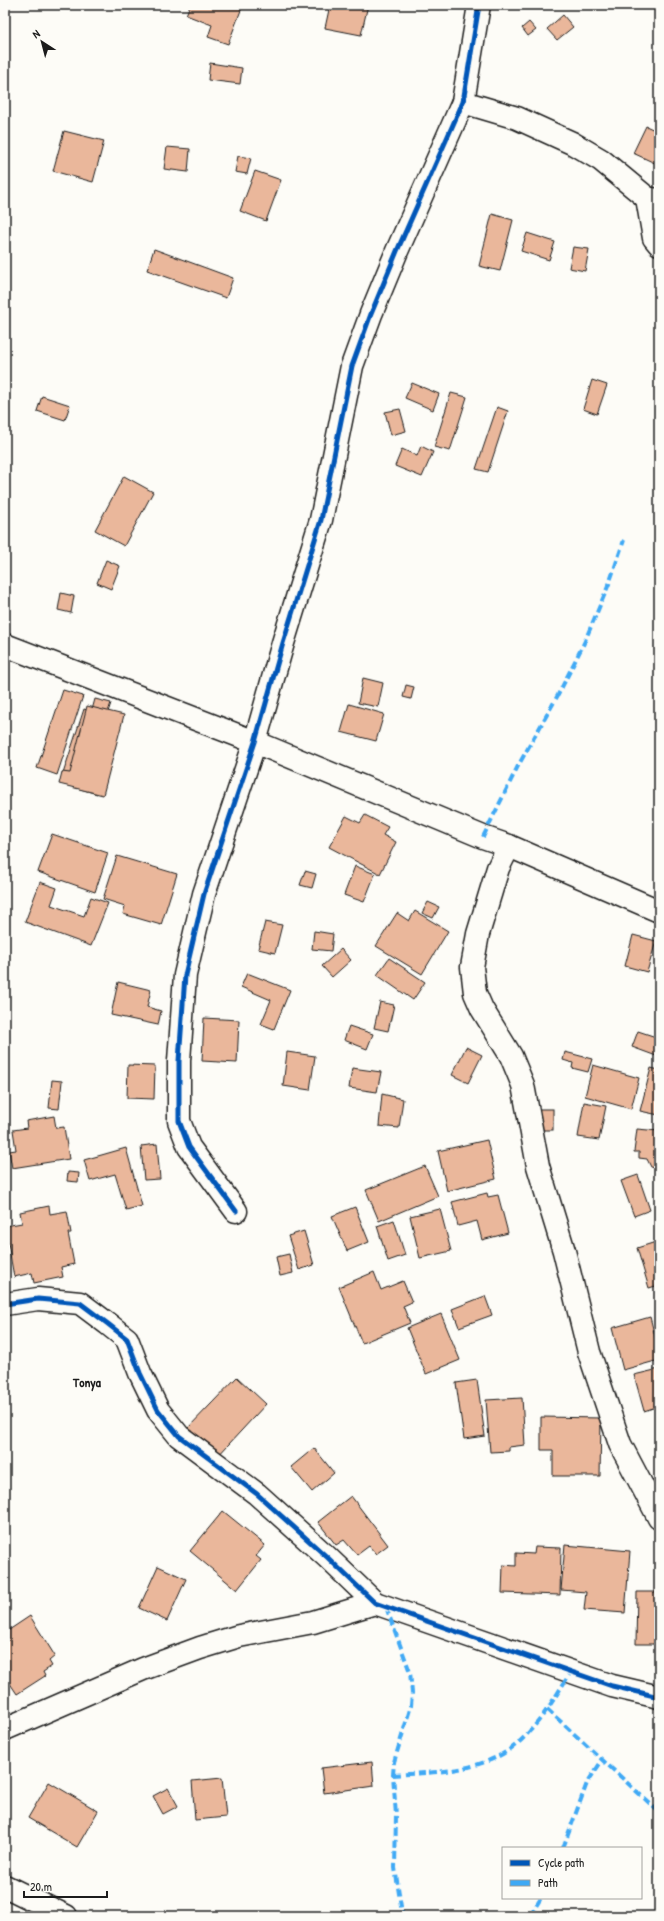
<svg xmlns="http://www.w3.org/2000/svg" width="664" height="1921" viewBox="0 0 664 1921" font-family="'Patrick Hand',sans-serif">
<rect width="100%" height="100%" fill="#fdfcf7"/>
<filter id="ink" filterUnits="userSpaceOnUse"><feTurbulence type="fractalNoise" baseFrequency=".025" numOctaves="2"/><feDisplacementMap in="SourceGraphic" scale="8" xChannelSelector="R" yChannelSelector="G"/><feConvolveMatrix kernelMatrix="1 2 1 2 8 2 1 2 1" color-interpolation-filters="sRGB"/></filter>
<g filter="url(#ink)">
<g fill="#eab79b" stroke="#1c1c1c">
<path d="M190,5H243L228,44L208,37L212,25L186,15Z"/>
<path d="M330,5H368L361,35L325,28Z"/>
<path d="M563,15L573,27L557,40L547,29Z"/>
<path d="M529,22L536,30L528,36L522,28Z"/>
<path d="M210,63L242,68L240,84L208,80Z"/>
<path d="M646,126L659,132V165L633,153Z"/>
<path d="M64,131L104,141L93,182L53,171Z"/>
<path d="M167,147L190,149L188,172L164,169Z"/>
<path d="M238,156L251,158L247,174L235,172Z"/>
<path d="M255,171L281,180L266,221L240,211Z"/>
<path d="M492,214L513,220L500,271L479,266Z"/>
<path d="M527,233L555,242L549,260L521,251Z"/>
<path d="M573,247L589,249L585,271L569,268Z"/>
<path d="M154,249L233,278L226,298L147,270Z"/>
<path d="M592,380L607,385L597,414L583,409Z"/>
<path d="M412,383L439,394L433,410L405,398Z"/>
<path d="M451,393L467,397L450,451L434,447Z"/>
<path d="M42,396L70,405L65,420L37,411Z"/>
<path d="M497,407L508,411L488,472L476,469Z"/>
<path d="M400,409L406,431L391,435L385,412Z"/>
<path d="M421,446L433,452L422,477L395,466L402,449L417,456Z"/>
<path d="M124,476L153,492L124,546L95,530Z"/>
<path d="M106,560L120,566L111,589L97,583Z"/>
<path d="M61,593L74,596L71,613L58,610Z"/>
<path d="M363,678L383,683L378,707L358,703Z"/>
<path d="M406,685L414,687L411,699L403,697Z"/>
<path d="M63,690L83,696L57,775L37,768Z"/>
<path d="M95,699L111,703L108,712L122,716L97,794L60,783L84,709L93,712L88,727L98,730L103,714L92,710Z"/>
<path d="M349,704L384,714L376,741L341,732Z"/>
<path d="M87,706L124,715L103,795L59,784L62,772L70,773Z"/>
<path d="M365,815L388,827L383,835L396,842L380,874L329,847L346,816L360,823Z"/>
<path d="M52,834L108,853L95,892L38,872Z"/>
<path d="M117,856L177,874L161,925L123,914L125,906L103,899Z"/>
<path d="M355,866L375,874L364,902L344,895Z"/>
<path d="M305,871L316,874L312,888L300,885Z"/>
<path d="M40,882L57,888L51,905L84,916L91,897L108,903L91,946L25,922Z"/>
<path d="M428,902L439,907L433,918L422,913Z"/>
<path d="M415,911L448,931L422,974L376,946L397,913L409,921Z"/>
<path d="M265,922L282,925L275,953L258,949Z"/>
<path d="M314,931L333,934L331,951L312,949Z"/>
<path d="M633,935L656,941L647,972L625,966Z"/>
<path d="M341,949L351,960L332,977L322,966Z"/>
<path d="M389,958L425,982L413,1000L377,975Z"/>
<path d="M247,973L290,990L274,1029L261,1024L271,1000L241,987Z"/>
<path d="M118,982L151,990L147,1007L161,1011L158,1025L111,1015Z"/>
<path d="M380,1002L394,1005L388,1031L374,1028Z"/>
<path d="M204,1018L239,1020L237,1063L202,1061Z"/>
<path d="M349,1026L373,1034L367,1049L344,1040Z"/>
<path d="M638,1031L659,1038V1057L632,1047Z"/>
<path d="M466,1047L482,1055L468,1083L452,1075Z"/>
<path d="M287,1052L315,1056L310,1090L283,1086Z"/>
<path d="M565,1052L592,1059L588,1072L572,1068L573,1063L563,1060Z"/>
<path d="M128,1065L155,1066L154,1099L127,1098Z"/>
<path d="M593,1065L639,1078L631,1109L585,1096Z"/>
<path d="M352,1068L381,1072L377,1092L349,1088Z"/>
<path d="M651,1068L659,1070V1115L640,1111Z"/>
<path d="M52,1080L62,1081L59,1109L49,1108Z"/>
<path d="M382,1094L403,1099L399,1128L379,1126Z"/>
<path d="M584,1102L606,1106L599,1140L578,1137Z"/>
<rect x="538" y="1109" width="15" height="21"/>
<path d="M54,1116L56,1128L64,1127L69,1159L12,1168L9,1151L16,1150L13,1130L27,1128L26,1121Z"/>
<path d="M637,1129L659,1131V1169L651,1167L647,1159L639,1158V1152H634Z"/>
<path d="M487,1140L496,1179L447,1191L438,1151Z"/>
<path d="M157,1144L160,1179L144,1180L141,1146Z"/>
<path d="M126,1148L142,1206L126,1210L115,1174L90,1181L84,1160Z"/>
<path d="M425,1166L438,1196L379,1221L366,1190Z"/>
<path d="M68,1172L79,1173L78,1182L67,1181Z"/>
<path d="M638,1175L650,1210L634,1216L621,1181Z"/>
<path d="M487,1193L488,1197L498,1195L508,1233L482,1240L477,1221L458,1226L452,1202Z"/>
<path d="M49,1206L50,1214L67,1211L71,1233H68L74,1264L61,1267L63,1277L34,1283L32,1273L14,1277L5,1226L22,1223L20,1212Z"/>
<path d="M355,1207L369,1242L347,1251L332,1216Z"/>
<path d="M440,1209L451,1251L420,1258L410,1216Z"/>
<path d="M394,1220L405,1255L388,1261L377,1226Z"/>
<path d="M304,1231L314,1265L299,1270L288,1236Z"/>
<path d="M659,1241V1285L649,1288L637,1248Z"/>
<path d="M289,1254L293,1273L280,1276L276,1257Z"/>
<path d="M374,1272L381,1290L403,1281L412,1302L403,1306L410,1323L362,1343L339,1287Z"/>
<path d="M485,1296L492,1315L459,1327L452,1309Z"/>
<path d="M441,1314L460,1360L426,1374L407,1328Z"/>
<path d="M650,1317L659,1352V1360L623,1370L612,1328Z"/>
<path d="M659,1369V1406L644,1411L634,1375Z"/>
<path d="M237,1377L266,1404L216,1458L186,1430Z"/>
<path d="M477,1380L485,1436L464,1439L456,1383Z"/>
<path d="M522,1398L525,1445L509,1447V1451L490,1452L486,1400Z"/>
<path d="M541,1417L601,1418L600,1476H553V1450H541Z"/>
<path d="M314,1448L334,1473L312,1492L291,1467Z"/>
<path d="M351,1496L388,1545L376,1554L369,1546L357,1555L344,1540L336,1545L318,1522Z"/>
<path d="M223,1511L265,1545L256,1556L261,1560L237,1590L190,1551Z"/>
<path d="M565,1545L630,1551L625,1613L584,1610L586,1592L561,1590Z"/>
<path d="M535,1547L561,1548L560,1595L502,1593L503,1565L516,1566V1553L534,1554Z"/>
<path d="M158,1566L186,1579L167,1621L139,1608Z"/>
<path d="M637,1592H659V1644H636Z"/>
<path d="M30,1616L55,1656L49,1661L52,1666L43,1672L45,1676L17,1694L5,1676V1624L9,1630Z"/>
<path d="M372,1762L374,1786L324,1793L321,1768Z"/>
<path d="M222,1778L226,1817L195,1820L192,1781Z"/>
<path d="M49,1782L98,1811L77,1847L28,1818Z"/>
<path d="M168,1788L178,1806L163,1814L153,1796Z"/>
</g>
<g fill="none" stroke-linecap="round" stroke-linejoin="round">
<defs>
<g id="street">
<path d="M463,102L517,118L572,143L601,160L647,198L659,200"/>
<path d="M647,198L654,238L659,244"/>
<path d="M5,645L255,742L483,837L509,846L659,911"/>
<path d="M509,846L498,868L478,934L472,967L475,993L482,1009L511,1056L523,1085L538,1166L564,1251L589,1352L620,1444L659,1518"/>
<path d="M236,1211L189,1147L179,1121V1061L185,975L204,894L255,742L283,643L321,520L352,366L371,314L397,251L463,102L479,5"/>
<path d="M5,1304L38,1299L80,1303L108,1324L127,1339L140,1373L158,1410L179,1436L257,1494L327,1557L375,1603L612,1686L659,1697"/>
<path d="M5,1729L143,1669L200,1648L239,1636L313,1622L375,1603"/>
<path d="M5,1886L66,1916"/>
</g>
</defs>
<use href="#street" stroke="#1c1c1c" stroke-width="25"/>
<use href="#street" stroke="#fdfcf7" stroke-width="22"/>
<g stroke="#3fa9f5" stroke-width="4" stroke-dasharray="8 4" stroke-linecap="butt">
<path d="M483,837L518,766L558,695L584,643L609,584L624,540"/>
<path d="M386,1607L410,1672L412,1693L411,1706L394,1762L393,1775L396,1815L395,1868L402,1913"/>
<path d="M547,1709L659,1812"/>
<path d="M393,1775C442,1772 495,1772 529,1732C546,1714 558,1692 571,1672"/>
<path d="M563,1848L587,1783L603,1759"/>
<path d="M530,1916L541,1898"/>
</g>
<defs>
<g id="cycleway">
<path d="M236,1211L189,1147L179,1121V1061L185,975L204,894L255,742L283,643L321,520L352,366L371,314L397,251L463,102L479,5"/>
<path d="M5,1304L38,1299L80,1303L108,1324L127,1339L140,1373L158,1410L179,1436L257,1494L327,1557L375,1603L612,1686L659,1697"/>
</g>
</defs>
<use href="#cycleway" stroke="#fdfcf7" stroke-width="8"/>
<use href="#cycleway" stroke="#0057b8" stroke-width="5"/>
</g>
</g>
<g text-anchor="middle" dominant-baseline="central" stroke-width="3" stroke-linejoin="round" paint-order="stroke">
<g font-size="13" font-weight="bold" fill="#1c1c1c" stroke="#fdfcf7">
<text x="87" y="1382">Tonya</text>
</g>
</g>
<rect width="664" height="1921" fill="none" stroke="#fdfcf7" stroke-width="20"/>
<rect x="10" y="10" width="644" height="1901" fill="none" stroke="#1c1c1c" stroke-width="1.5" filter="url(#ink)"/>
<rect x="502" y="1847" width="140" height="52" fill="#fdfcf7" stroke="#a3a29f"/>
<rect x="510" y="1860" width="20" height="6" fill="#0057b8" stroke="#a3a29f"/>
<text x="538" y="1867" font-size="12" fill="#1c1c1c">Cycle path</text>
<rect x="510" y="1880" width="20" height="6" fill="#3fa9f5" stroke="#a3a29f"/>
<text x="538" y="1887" font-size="12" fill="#1c1c1c">Path</text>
<g transform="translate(42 42) rotate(324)" stroke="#fdfcf7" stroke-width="3" paint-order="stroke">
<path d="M0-3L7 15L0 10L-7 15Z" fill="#1c1c1c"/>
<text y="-6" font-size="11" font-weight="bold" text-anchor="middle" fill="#1c1c1c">N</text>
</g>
<path d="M24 1891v6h83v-6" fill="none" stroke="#1c1c1c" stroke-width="2"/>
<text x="30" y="1891" font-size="12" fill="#1c1c1c" stroke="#fdfcf7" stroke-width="3" paint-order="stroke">20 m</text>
</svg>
